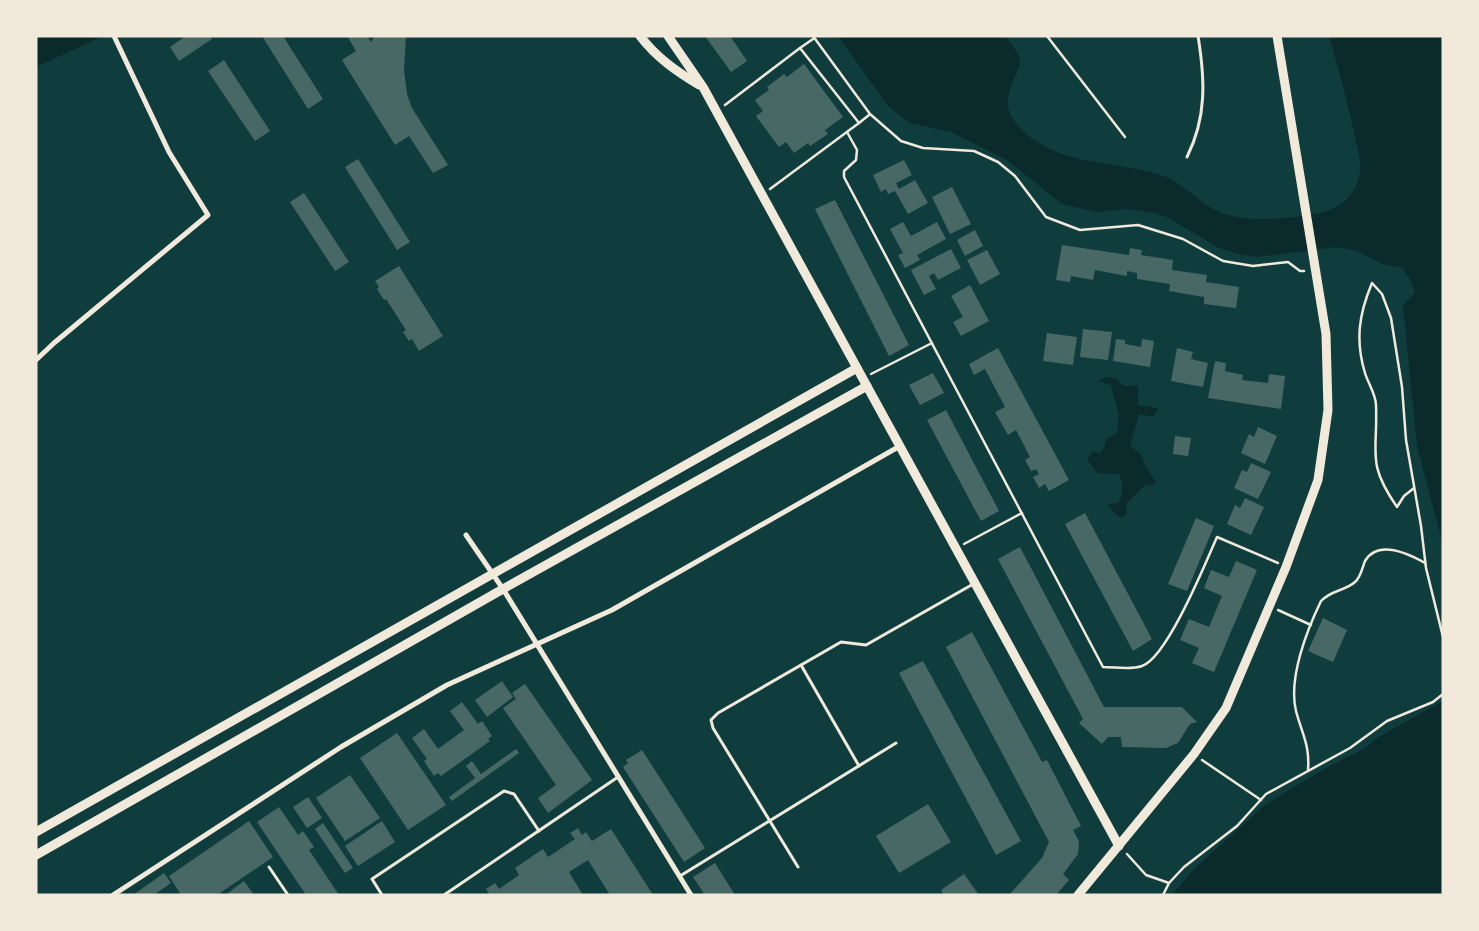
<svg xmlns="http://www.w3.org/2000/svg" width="1479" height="931" viewBox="0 0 1479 931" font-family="Commissioner,sans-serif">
<rect width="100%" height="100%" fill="#0f3d3e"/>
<g fill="#0a2a2b">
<path d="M36,36H103L36,67Z"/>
<path d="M838,36H1005C1011,44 1019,52 1020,62C1021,65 1018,69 1017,72C1009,89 1002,106 1015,122C1053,168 1111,159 1161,175C1186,183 1202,208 1228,215C1253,222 1277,219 1303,216C1331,213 1355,203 1360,172C1362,163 1358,151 1356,142C1349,106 1339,72 1329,36H1443V545L1417,446L1403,306L1415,292L1410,279L1402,268L1382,264L1357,251L1336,247L1256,257L1242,255L1219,248L1169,218L1155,213L1128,209L1096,212L1062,204L1007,160L951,132L910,123L888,106Z"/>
<path d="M1107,377L1116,378L1124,386H1138V405L1158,408L1154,417L1139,414L1130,446L1142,455C1143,466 1152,473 1156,484L1145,485L1127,503L1126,515L1121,518L1114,513L1108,504L1118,503C1124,493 1123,485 1119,474L1097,473L1087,459L1093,451L1100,454L1105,445L1106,439L1117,433L1119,416L1111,385L1097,381Z"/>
<path d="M1443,701V895H1172L1195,868L1265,805L1324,769L1364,749L1380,736Z"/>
</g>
<g fill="#486865">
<path d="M186,36H210L212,39L179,61L170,47Z"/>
<path d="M262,36H283L323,99L308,109Z"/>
<path d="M347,36H367L371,42L375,36H406L404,70L407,94L412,108L448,165L433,173L409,136L395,145L342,60L356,51Z"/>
<path d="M705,36H730L747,61L731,72Z"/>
<path d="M224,60L270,131L255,141L208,71Z"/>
<path d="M804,64L843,117L825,130L828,134L810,146L808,143L794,153L786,142L779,147L756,116L763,111L755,100L769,90L767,87L784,74L787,77Z"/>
<path d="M358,159L410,242L397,250L345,167Z"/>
<path d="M904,160L912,175L896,183L899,189L915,180L928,203L908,214L895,191L888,194L886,189L881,192L873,175Z"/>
<path d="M952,187L971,224L950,234L932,197Z"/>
<path d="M304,193L349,262L335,271L290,202Z"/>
<path d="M835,200L909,345L889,356L815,209Z"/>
<path d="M903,222L911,236L937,222L946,239L917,255L920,260L905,268L898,255L903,253L890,229Z"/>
<path d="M975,230L983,246L965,256L957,240Z"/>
<path d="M1062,245L1129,255L1130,248L1142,250L1141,255L1173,260L1172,270L1207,275L1206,282L1239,287L1236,308L1204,304V297L1169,291L1170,284L1137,279V273L1127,271V276L1095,270L1093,280L1071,276L1070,282L1056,280Z"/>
<path d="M951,249L961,268L938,280L934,273L929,276L936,289L924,295L911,270Z"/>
<path d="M987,250L1000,274L980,285L967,260Z"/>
<path d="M399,266L443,336L419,351L412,339L409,341L403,332L406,330L386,299L384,300L377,289L379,287L375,281Z"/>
<path d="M970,285L989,321L961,336L953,322L963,317L951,296Z"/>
<path d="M1083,329L1112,332L1108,360L1080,357Z"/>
<path d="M1047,333L1077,337L1073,365L1043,361Z"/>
<path d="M1116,339L1125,340V344L1141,347L1142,339L1154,341L1150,367L1113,361Z"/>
<path d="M998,348L1069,480L1049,491L1045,484L1039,488L1033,477L1039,474L1036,469L1031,471L1025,460L1030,457L1016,430L1008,435L995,412L1005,407L985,369L974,375L969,364Z"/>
<path d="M1177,348L1193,352L1191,359L1208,363L1203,387L1171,381Z"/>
<path d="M1215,361L1226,363L1225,371L1243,375L1242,380L1268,383L1269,374L1285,376L1281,409L1208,398Z"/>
<path d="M933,373L944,393L920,405L909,385Z"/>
<path d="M946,410L999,511L981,521L927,420Z"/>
<path d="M1258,427L1277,436L1265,464L1241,453L1249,434L1254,437Z"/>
<path d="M1175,436L1191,438L1188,456L1173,454Z"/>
<path d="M1251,463L1271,472L1258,499L1234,488L1242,470L1247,472Z"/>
<path d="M1245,498L1264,507L1251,535L1227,524L1235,505L1240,508Z"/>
<path d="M1085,513L1152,639L1133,651L1065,524Z"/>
<path d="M1196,518L1214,526L1187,591L1168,584Z"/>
<path d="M1020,547L1104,707H1182L1197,722L1190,724L1178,743L1166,748L1122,747L1121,737H1108L1102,744L1079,723L1083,719L998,559Z"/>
<path d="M1236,561L1257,570L1214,672L1192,663L1199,648L1180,640L1189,619L1209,627L1222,596L1204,588L1211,570L1229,577Z"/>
<path d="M1323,618L1347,630L1333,662L1308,651Z"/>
<path d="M972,632L1042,762L1047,760L1081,826L1073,830L1079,841L1078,854L1063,874L1069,880L1056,895H1009L1042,858L1049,842L946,647Z"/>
<path d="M923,661L1021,841L996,855L899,673Z"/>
<path d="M502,681L513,697L487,717L475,700Z"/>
<path d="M525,684L592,780L548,813L538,798L556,785L503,708L516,699L512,693Z"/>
<path d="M462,702L478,724L482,721L492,736L488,739L490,741L441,776L438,773L434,776L424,761L427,759L412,738L424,729L438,749L464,730L450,711Z"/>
<path d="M397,733L446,805L408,830L360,758Z"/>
<path d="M516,749L519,753L452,801L449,797L475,778L466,766L472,761L481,774Z"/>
<path d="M642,750L705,848L684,862L623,767L628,763L626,760Z"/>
<path d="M350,775L380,818L345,841L316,798Z"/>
<path d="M308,797L322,818L307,828L293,807Z"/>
<path d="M928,804L951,842L899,873L876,836Z"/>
<path d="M279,807L298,835L303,831L314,847L309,850L339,895H306L257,822Z"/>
<path d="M249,821L273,857L217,895H181L169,876Z"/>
<path d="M382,821L395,842L358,866L345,846Z"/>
<path d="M323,823L353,868L345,873L315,829Z"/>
<path d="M578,828L582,835L586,832L592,841L611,829L653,895H610L588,860L569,872L583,895H490L486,889L495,883L499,889L519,875L515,868L543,849L548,857L575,839L570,833Z"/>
<path d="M715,863L735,895H705L693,877Z"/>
<path d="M164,873L171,883L154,895H133Z"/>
<path d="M964,874L979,895H944L941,890Z"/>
<path d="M244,881L254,895H229L228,893Z"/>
</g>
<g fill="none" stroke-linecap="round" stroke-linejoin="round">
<g stroke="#f1e9da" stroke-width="2.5">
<path d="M813,36L870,114L901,141L923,148L974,151L998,162L1015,176L1046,217L1080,230L1138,225L1183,239L1223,261L1253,266L1288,262L1300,271H1304"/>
<path d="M1047,36L1125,137"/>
<path d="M800,48L813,39"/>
<path d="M725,105L800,48L859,123L770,189"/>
<path d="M859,123L869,115"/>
<path d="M847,132L857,150L856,160L844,171V177L1103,667C1115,667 1131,670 1142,666C1167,658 1206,562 1217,537L1278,563"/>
<path d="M871,374L932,343"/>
<path d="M1414,488L1404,496L1397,507C1366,462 1378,454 1376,405C1376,395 1368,383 1365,373C1355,340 1359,314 1372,283L1382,294L1391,318L1402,387L1406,440L1421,526L1426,568L1443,637"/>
<path d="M964,544L1022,513"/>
<path d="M1278,610L1311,625"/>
<path d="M1202,760L1261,800"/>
<path d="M1308,770C1310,745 1302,734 1296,711C1288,678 1307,630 1321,601C1331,590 1345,591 1355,582C1361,577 1362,568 1365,561C1378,539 1409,554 1425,563"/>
<path d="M1127,854L1146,875L1169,883"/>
<path d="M1163,895L1169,883L1184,867L1237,826L1266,794L1350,748L1387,721L1433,702L1443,694"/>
</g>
<g stroke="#f1e9da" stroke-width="3">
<path d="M1187,157C1207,117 1205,79 1198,36"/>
<path d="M801,665L859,766"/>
<path d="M269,867L288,895"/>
<path d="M798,867L713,728L711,720L718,713L841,642L866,645L975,583"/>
<path d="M680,876L896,743"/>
<path d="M382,895L372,879L504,791L514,794L539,831"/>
<path d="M444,895L618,777"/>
</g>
<g stroke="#f1e9da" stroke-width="5">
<path d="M36,360L54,343L208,215L169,152L114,36"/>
<path d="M466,535L503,589L691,895"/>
<path d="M113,895L341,747L447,685L612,610L900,446"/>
</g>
<g stroke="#f1e9da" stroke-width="9">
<path d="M640,36C657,58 676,71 699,85"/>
<path d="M668,36L703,87L1119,846"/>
<path d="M1078,895L1194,754L1226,708L1286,567L1318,480L1328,410L1326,334L1277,36"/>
</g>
<g stroke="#f1e9da" stroke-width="9">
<path d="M36,832L857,368"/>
<path d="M36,855L503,589L867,386"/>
</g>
</g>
<rect width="1479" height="931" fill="none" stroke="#f1e9da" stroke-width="75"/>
</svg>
